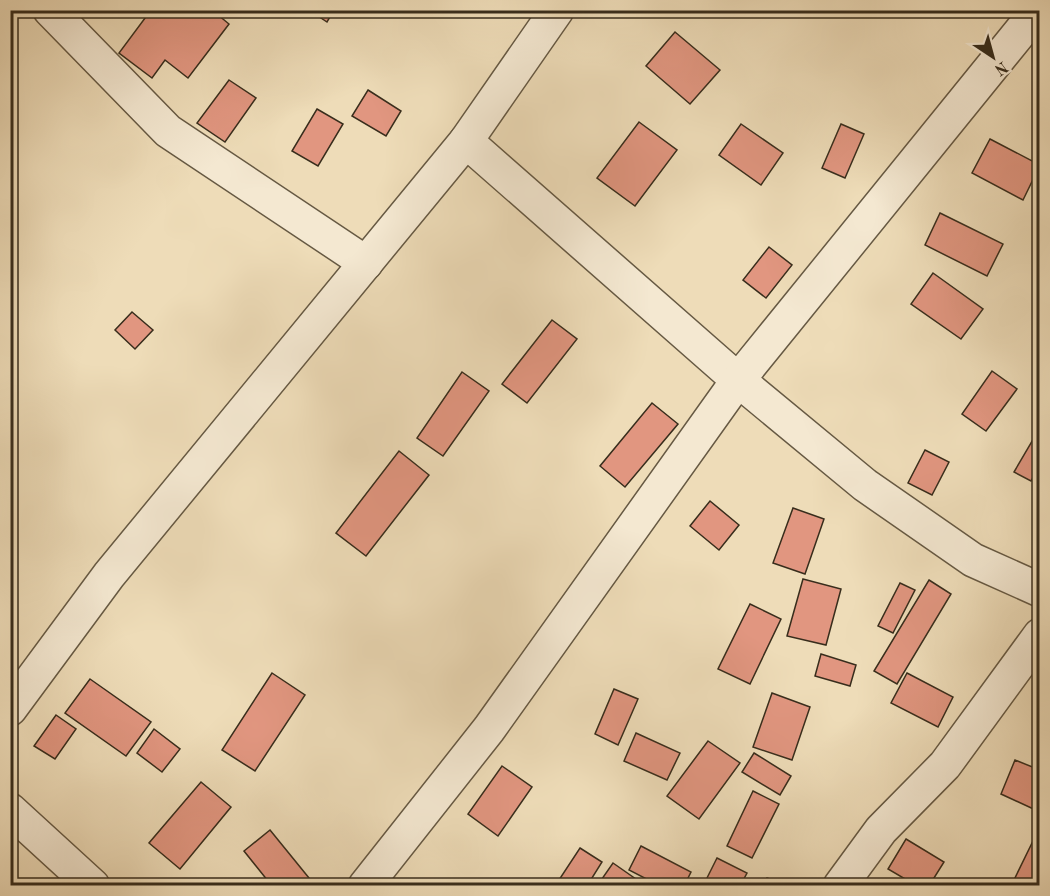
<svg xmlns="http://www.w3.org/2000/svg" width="1050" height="896" viewBox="0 0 1050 896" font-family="'Old Standard TT',serif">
<rect width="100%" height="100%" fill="#eedcb8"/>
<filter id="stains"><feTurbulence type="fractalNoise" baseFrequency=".00333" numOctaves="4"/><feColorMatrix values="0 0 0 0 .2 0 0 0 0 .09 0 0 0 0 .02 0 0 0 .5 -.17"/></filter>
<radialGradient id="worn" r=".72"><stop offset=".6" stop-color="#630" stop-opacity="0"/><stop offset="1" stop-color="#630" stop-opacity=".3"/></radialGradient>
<g fill="#e19680" stroke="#382d1c" stroke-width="1.5">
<path d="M151,10H212L229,24L188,78L165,60L152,78L119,53Z"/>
<path d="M309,10H334L327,22Z"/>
<path d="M675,32L720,70L690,104L646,66Z"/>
<path d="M229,80L256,98L225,142L197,123Z"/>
<path d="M368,90L401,111L386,136L352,116Z"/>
<path d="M317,109L343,124L318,166L292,151Z"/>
<path d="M639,122L677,150L635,206L597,178Z"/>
<path d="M741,124L783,153L761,185L719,155Z"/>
<path d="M841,124L864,134L845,178L822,168Z"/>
<path d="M990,139L1040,165L1023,200L972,173Z"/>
<path d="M940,213L1003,244L987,276L925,245Z"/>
<path d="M769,247L792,265L766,298L743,280Z"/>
<path d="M933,273L983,309L961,339L911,304Z"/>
<path d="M132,312L153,330L135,349L115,330Z"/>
<path d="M552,320L577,339L527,403L502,384Z"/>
<path d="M992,371L1017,389L986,431L962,414Z"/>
<path d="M462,372L489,391L443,456L417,438Z"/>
<path d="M652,403L678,424L625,487L600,466Z"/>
<path d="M1038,431L1040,466L1031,481L1014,472Z"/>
<path d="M925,450L949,462L932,495L908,483Z"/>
<path d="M399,451L429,475L366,556L336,533Z"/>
<path d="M710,501L739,525L719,550L690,526Z"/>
<path d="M793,508L824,519L805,574L773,563Z"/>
<path d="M803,579L841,589L826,645L787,636Z"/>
<path d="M929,580L951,594L897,684L874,671Z"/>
<path d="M900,583L915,590L893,633L878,626Z"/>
<path d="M750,604L781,619L750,684L718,669Z"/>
<path d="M821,654L856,665L850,686L815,676Z"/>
<path d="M272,673L305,695L255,771L222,750Z"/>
<path d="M907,673L953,697L938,727L891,703Z"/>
<path d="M90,679L151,722L126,756L65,713Z"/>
<path d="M614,689L638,699L618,745L595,734Z"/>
<path d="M772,693L810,707L792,760L753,747Z"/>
<path d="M56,715L76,729L55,759L34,746Z"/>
<path d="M154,729L180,749L162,772L137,753Z"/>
<path d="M636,733L680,753L667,780L624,761Z"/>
<path d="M708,741L740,763L699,819L667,796Z"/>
<path d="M754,753L791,776L780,795L742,772Z"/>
<path d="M1015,760L1040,770V812L1001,794Z"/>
<path d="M502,766L532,787L498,836L468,814Z"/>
<path d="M201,782L231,807L180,869L149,843Z"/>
<path d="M753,791L779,804L752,858L727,846Z"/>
<path d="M270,830L309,878L300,886H272L244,851Z"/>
<path d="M906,839L944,862L929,886H917L888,869Z"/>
<path d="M1033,841L1040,844V886H1011Z"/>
<path d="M641,846L691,872L684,886H660L629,870Z"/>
<path d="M580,848L602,862L587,886H555Z"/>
<path d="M717,858L747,873L740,886H703Z"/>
<path d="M613,863L643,884L642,886H597Z"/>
<path d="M767,878L790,886H764Z"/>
</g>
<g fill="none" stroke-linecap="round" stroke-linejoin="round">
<defs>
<g id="street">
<path d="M50,10L168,131L366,263"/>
<path d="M466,141L738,380L865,485L973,560L1040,590"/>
<path d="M10,709L109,575L466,141L557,10"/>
<path d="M10,810L93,886"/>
<path d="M365,886L489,729L738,380L1038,10"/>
<path d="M840,886L881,830L945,765L1040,635"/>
</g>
</defs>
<use href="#street" stroke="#665943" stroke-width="36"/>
<use href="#street" stroke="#f4e8d1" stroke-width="33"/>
</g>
<rect width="1050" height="896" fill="none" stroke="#eedcb8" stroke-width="36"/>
<rect x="12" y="12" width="1026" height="872" fill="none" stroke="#382d1c" stroke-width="3"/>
<rect x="18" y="18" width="1014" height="860" fill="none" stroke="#382d1c" stroke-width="1.5"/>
<g transform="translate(993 57) rotate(144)" stroke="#f4e8d1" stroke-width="4.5" paint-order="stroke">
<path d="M0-4.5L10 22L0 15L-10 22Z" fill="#382d1c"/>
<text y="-9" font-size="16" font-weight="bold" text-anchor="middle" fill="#382d1c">N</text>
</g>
<rect width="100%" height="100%" filter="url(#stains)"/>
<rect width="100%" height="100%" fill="url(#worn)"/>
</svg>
